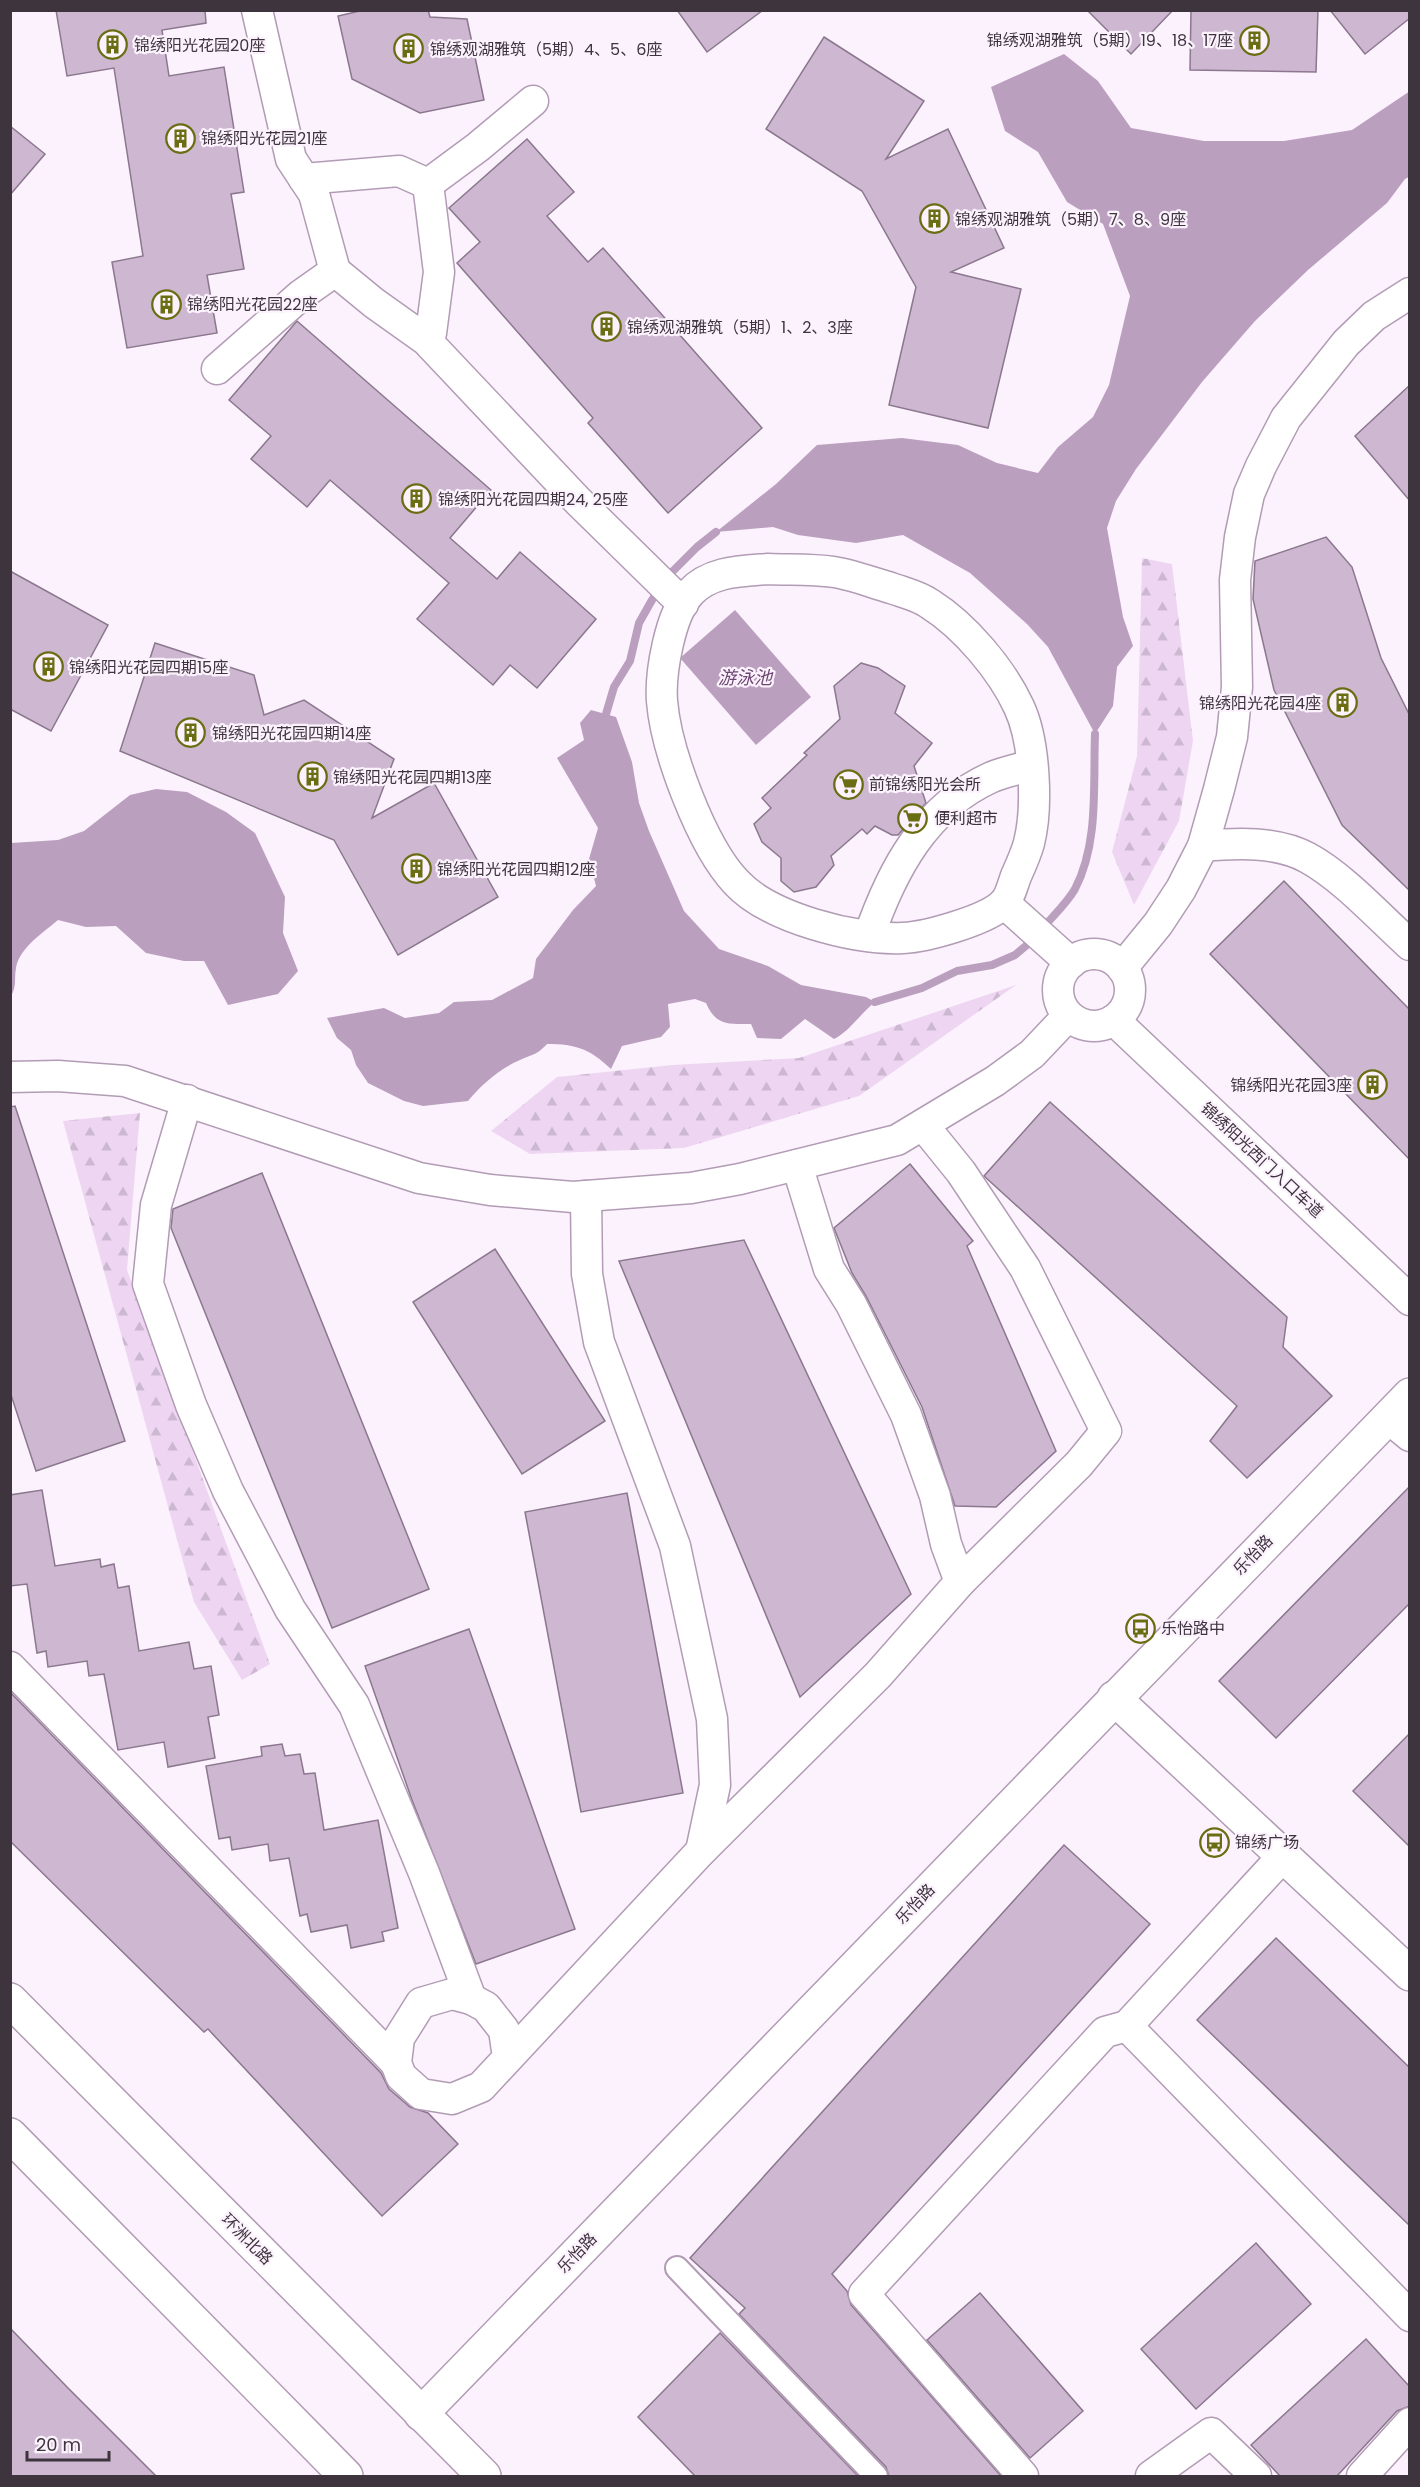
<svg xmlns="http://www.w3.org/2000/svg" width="1420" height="2487" viewBox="0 0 1420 2487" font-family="Poppins,'Noto Sans SC',sans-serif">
<defs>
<pattern id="forest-firs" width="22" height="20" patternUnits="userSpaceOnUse" patternTransform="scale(1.5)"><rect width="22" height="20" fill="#eed6f2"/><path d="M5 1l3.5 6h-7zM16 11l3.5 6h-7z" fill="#cdb8d1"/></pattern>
</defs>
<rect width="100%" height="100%" fill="#fcf2fd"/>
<g fill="url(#forest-firs)">
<path d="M1142,558L1172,564L1193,741L1179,821L1134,905L1112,852L1137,756Z"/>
<path d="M1016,985L859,1096L684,1148L530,1154L491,1131L557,1077L672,1065L799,1058Z"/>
<path d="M140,1113L127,1270L270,1664L242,1680L194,1602L63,1121Z"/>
</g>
<g fill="#bb9fbf">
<path d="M1064,54L1098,81L1131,128L1204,141H1284L1352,130L1410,91L1409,177L1405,179L1387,203L1308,270L1255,321L1202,382L1136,469L1116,501L1107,528L1123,617L1133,646L1117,667L1113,706L1095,734L1048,647L1027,624L970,573L903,535L856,543L798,535L773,527L716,532L776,484L817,445L902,438L958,445L997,463L1038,473L1058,447L1093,417L1109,385L1130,296L1103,224L1067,202L1038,152L1005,131L991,87Z"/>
<path d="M735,610L811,697L756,745L680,658Z"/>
<path d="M591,710L616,717L632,762L639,803L649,831L684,911L719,949L768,966L801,985L866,997L875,1002C860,1014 850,1031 834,1039L805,1019L781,1039L757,1038L751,1024C728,1024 716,1026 706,1003L695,999L668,1004L670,1027L661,1037L622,1046L611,1069C590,1049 576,1044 547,1044C537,1055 533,1054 520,1060C499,1069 482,1084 468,1101L423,1106L404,1101L368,1083L356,1065L351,1050L337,1038L327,1018L384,1008L405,1018L439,1013L454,1002L492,1000L533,978L536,959L573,910L596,886L589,859L598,828L557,758L584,740L580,723Z"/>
<path d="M156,789L187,792L226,812L255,833L285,897L283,933L298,971L278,994L228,1005L204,961H184L146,953L116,926L86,927L58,920C44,932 19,948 16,968C14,979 17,986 11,996V843L58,840L84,831L130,795Z"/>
</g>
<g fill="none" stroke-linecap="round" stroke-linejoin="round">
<g stroke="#bb9fbf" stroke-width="8">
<path d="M606,714L614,687L630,661L639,623L652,600L671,573L697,547L716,532"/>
<path d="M1042,929C1053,916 1067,903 1075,889C1099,843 1093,785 1095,734"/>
<path d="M875,1002L922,988L957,971L992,965L1015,955L1034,939"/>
</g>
</g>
<g fill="#cdb7d1" stroke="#8b778e" stroke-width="1.5">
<path d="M56,10H205L206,23L162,30L169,76L224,67L244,192L231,194L244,269L207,275L217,333L127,348L112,262L143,256L114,68L67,76Z"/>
<path d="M364,10H428L430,17L467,19L484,100L420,113L352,79L338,16Z"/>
<path d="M677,10H763L707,52Z"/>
<path d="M1087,10H1173L1131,54Z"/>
<path d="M1191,10H1318L1316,72L1190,70Z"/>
<path d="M1330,10H1410V18L1365,54Z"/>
<path d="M824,37L924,101L886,159L948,129L1004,248L951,272L1021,289L988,428L889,405L916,287L862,191L766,129Z"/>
<path d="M10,126L45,154L10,195Z"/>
<path d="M527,139L574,192L547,216L588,262L603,248L762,428L668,513L588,423L593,418L457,263L480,242L449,208Z"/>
<path d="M297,321L491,490L450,538L497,579L520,552L596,619L537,688L510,665L493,685L417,619L449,583L330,480L307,507L251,459L271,436L229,400Z"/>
<path d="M1410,385V501L1355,436Z"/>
<path d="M1326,537L1352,567L1381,658L1410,716V891L1342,825L1274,690L1253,599L1255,561Z"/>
<path d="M10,571L108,625L51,731L10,709Z"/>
<path d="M155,643L254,675L264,715L304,700L394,759L372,818L434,783L498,897L398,955L334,840L120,751Z"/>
<path d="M861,663L878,668L905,686L895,713L932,743L914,766L926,803L898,835H892L875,826L867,834L862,829L831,856L834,865L816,887L794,892L781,881V858L762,842L754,824L771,808L762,798L807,755L804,753L840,719L834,686Z"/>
<path d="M1284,881L1410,1010V1160L1210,954Z"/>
<path d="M1050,1102L1287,1317L1283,1347L1332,1396L1247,1478L1210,1441L1237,1406L984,1176Z"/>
<path d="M15,1106L125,1441L36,1471L10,1392V1107Z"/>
<path d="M910,1164L973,1241L967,1246L1056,1451L996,1507L955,1506L922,1407L866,1296L852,1273L834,1228Z"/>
<path d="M262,1173L429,1589L332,1628L171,1228L173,1209Z"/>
<path d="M744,1240L911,1594L800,1697L619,1261Z"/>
<path d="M495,1249L605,1421L522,1474L413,1302Z"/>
<path d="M1410,1486V1603L1276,1738L1219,1681Z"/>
<path d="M42,1490L55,1566L100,1559L101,1567L114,1564L118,1588L129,1586L139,1651L189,1642L194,1669L211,1666L219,1715L208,1717L215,1758L168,1767L164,1742L118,1750L104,1674L89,1676L87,1661L48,1667L46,1651L37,1653L27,1584L10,1586V1495Z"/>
<path d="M627,1493L683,1793L581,1812L525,1512Z"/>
<path d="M469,1629L575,1929L476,1964L412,1800L365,1666Z"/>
<path d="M10,1692L381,2073L389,2089L410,2107L428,2113L458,2144L382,2216L208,2029L204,2032L10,1841Z"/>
<path d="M1410,1733V1847L1353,1791Z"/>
<path d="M282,1744L285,1756L300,1754L304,1774L315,1773L324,1830L378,1820L398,1928L382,1932L384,1941L351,1948L347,1925L311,1932L307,1914L300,1916L289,1858L270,1861L268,1844L232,1850L230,1837L219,1839L206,1766L262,1756L261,1747Z"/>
<path d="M1064,1845L1150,1924L832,2274L847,2291L851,2305L1001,2476H889L886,2467L739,2314L745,2308L690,2258Z"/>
<path d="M1276,1938L1410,2068V2226L1197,2020Z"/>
<path d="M1256,2243L1311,2304L1196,2409L1141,2349Z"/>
<path d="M980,2293L1083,2411L1030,2458L927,2340Z"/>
<path d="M10,2328L67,2387L156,2476H10Z"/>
<path d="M720,2333L858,2476H695L638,2417Z"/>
<path d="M1366,2339L1410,2387V2406L1397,2411L1337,2476H1280L1251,2445Z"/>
</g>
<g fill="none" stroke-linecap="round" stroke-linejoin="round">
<defs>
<path id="pedestrian" d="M677,2268L876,2476"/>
<g id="minor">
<path d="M257,10L291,159L314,194L335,271"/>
<path d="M304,179L399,171L428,184L439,272L431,333"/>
<path d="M428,184L478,147L533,101"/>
<path d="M217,369L301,295L335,271L374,303L426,340L578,501L683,604"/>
<path d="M768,569C790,570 812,569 834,572C853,575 873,583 891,588C905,593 919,596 930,604C965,626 1002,670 1019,707C1035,741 1038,807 1029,843C1026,854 1021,865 1016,876C1013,884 1010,897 1004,903C988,920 926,937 903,938C855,940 769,918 736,882C702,846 666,751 662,701C660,673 670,614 690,593C710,571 741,571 768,569Z"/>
<path d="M1203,846C1237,843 1277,841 1308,858C1343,877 1380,918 1410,945"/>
<path d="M1004,903L1071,963"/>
<path d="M869,936C892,870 925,807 992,777C1004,772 1019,769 1032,765"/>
<circle cx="1094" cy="990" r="36"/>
<path d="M1122,968L1158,924L1181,889L1203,846L1219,789L1232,737L1237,687L1235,580L1240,537L1249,494L1261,466L1286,418L1346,343L1374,316L1410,293"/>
<path d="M1114,1020L1410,1300"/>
<path d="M10,1077L58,1076L125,1081L419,1178L490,1190L573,1197L691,1188L740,1179L897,1140L995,1081L1032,1054L1068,1016"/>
<path d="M187,1100L156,1205L148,1284L191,1405L228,1491L290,1609L354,1705L424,1873L471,1999"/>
<path d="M797,1165L829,1269L851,1304L906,1415L935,1496L946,1544L960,1582"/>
<path d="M586,1196L587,1274L599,1342L675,1546L712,1719L715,1785L701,1851"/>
<path d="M1387,1417L1410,1436"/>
<path d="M10,1667L396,2063"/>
<path d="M1284,1855L1127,2026L1410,2316"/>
<path d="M508,2058L504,2030L486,2007L471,1999L452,1994L421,2003L399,2038L396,2063L401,2076L421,2094L452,2099L481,2087L508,2058L701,1851L878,1675L960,1582L1079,1464L1106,1431L1025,1268L961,1172L923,1125"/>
<path d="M1023,2476L864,2294L1105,2032L1127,2026"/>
<path d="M1151,2476L1211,2433L1256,2476"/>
<path d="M1362,2476L1410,2423"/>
</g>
<g id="tertiary">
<path d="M1114,1698L1410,1974"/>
<path d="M421,2414L1410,1395"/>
</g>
<g id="secondary">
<path d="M10,2000L484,2476"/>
<path d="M10,2135L346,2476"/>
</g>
</defs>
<use href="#pedestrian" stroke="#b29cb5" stroke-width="26"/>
<use href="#minor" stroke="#b29cb5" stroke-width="33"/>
<use href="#tertiary" stroke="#b29cb5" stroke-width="36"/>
<use href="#secondary" stroke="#b29cb5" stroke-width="36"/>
<use href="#pedestrian" stroke="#fff" stroke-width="22"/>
<use href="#minor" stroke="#fff" stroke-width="30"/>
<use href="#tertiary" stroke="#fff" stroke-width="33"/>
<use href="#secondary" stroke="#fff" stroke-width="33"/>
</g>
<defs>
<symbol id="building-ring" viewBox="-11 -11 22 22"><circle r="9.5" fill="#fcf2fd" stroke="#6a6d11" stroke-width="1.5"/><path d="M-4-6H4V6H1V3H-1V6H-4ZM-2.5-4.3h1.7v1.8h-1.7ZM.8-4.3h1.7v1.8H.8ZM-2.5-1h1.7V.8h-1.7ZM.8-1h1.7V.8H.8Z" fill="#6a6d11"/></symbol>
<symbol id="supermarket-ring" viewBox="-11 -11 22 22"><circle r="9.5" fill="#fcf2fd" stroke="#6a6d11" stroke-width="1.5"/><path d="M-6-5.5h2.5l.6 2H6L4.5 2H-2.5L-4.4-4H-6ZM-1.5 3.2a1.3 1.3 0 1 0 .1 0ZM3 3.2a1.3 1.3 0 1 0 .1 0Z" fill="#6a6d11"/></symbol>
<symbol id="bus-ring" viewBox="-11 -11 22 22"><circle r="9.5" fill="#fcf2fd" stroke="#6a6d11" stroke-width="1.5"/><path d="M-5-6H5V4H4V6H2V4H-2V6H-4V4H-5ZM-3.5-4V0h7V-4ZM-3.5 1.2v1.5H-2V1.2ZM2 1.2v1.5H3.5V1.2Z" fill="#6a6d11"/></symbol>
</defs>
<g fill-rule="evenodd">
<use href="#building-ring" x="1238" y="24" width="33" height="33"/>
<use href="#building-ring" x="96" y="28" width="33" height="33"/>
<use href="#building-ring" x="392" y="32" width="33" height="33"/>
<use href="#building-ring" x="164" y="122" width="33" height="33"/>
<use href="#building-ring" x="918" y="202" width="33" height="33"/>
<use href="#building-ring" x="150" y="288" width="33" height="33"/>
<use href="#building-ring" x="590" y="310" width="33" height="33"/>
<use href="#building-ring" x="400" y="482" width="33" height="33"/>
<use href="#building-ring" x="32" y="650" width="33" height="33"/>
<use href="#building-ring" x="1326" y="686" width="33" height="33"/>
<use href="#building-ring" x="174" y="716" width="33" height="33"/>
<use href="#building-ring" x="296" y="760" width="33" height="33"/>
<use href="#supermarket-ring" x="832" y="768" width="33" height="33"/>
<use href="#supermarket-ring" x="896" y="802" width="33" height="33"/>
<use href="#building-ring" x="400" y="852" width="33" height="33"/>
<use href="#building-ring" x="1356" y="1068" width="33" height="33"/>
<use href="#bus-ring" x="1124" y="1612" width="33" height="33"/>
<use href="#bus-ring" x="1198" y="1826" width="33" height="33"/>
</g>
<g text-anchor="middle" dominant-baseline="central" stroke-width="4.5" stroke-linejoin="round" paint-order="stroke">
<g font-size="16" fill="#3d343e" stroke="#fcf2fd" text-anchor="start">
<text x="1233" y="40" text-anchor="end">锦绣观湖雅筑（5期）19、18、17座</text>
<text x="134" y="45">锦绣阳光花园20座</text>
<text x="430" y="49">锦绣观湖雅筑（5期）4、5、6座</text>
<text x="201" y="138">锦绣阳光花园21座</text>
<text x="955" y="219">锦绣观湖雅筑（5期）7、8、9座</text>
<text x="187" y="304">锦绣阳光花园22座</text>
<text x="627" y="327">锦绣观湖雅筑（5期）1、2、3座</text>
<text x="438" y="499">锦绣阳光花园四期24, 25座</text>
<text x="69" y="667">锦绣阳光花园四期15座</text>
<text x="1321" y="703" text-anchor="end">锦绣阳光花园4座</text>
<text x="212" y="733">锦绣阳光花园四期14座</text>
<text x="333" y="777">锦绣阳光花园四期13座</text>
<text x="869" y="784">前锦绣阳光会所</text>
<text x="934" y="818">便利超市</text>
<text x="437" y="869">锦绣阳光花园四期12座</text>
<text x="1352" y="1085" text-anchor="end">锦绣阳光花园3座</text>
<text x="1161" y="1628">乐怡路中</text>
<text x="1235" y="1842">锦绣广场</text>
</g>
<g font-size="16" fill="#3d343e" stroke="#fcf2fd">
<text transform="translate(1262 1160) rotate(43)">锦绣阳光西门入口车道</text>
<text transform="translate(1253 1555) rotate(-46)">乐怡路</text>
<text transform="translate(915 1904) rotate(-46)">乐怡路</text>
<text transform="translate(247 2239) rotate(45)">环洲北路</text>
<text transform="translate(577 2253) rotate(-46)">乐怡路</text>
</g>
<g font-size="18" font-style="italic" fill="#6d4773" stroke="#fcf2fd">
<text x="745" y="677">游泳池</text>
</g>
</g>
<rect width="1420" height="2487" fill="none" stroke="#3d343e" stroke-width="24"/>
<path d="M27 2451v9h82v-9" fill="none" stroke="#3d343e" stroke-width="3"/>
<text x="36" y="2451" font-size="18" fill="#3d343e" stroke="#fcf2fd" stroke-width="4.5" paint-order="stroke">20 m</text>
</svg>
